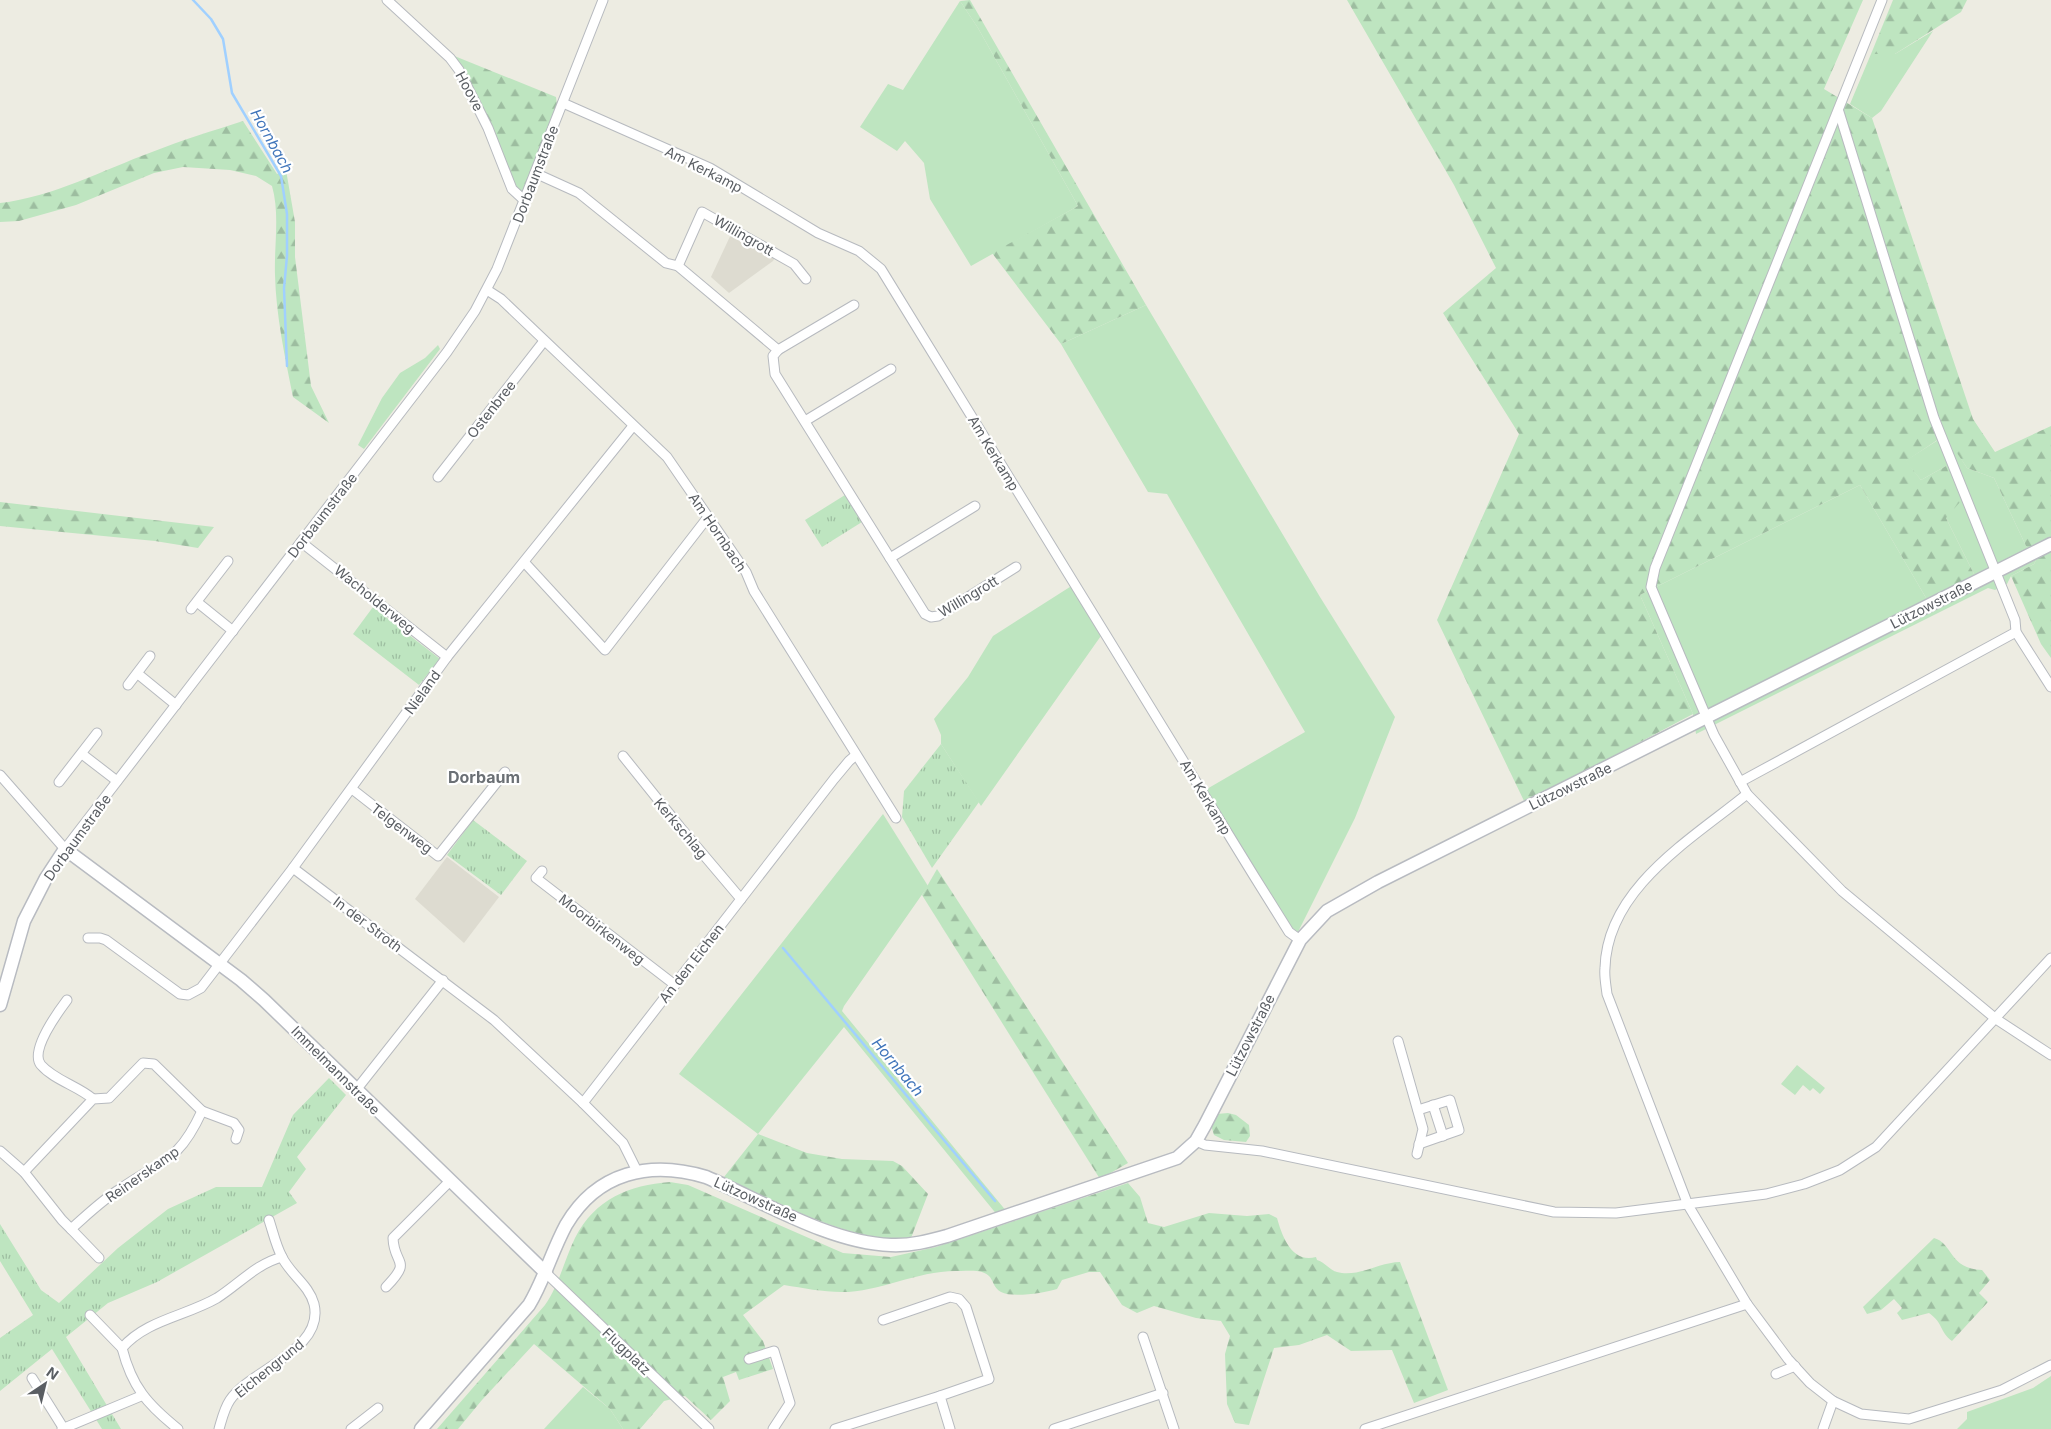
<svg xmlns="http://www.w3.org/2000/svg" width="2051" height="1429" viewBox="0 0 2051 1429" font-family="Inter,sans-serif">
<defs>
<pattern id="forest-firs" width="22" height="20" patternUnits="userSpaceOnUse" patternTransform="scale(1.25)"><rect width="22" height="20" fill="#bee5c0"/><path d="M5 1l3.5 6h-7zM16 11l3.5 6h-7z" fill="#9dbda0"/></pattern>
<pattern id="park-tufts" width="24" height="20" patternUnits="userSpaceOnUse" patternTransform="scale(1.25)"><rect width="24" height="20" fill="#bee5c0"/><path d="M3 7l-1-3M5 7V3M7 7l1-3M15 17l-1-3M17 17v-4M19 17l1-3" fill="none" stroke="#9dbda0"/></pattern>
</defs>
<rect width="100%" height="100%" fill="#edece2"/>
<g fill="#dddbd0">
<path d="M733,230L776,256L773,261L729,293L711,277Z"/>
<path d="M447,857L499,897L464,943L415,899Z"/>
</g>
<g fill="#bee5c0">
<path d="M960,1L978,28L1078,206L971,266L930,199L924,163L905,141L897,151L860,127L888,84L903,90Z"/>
<path d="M1933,31L1881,111L1872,118L1850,104L1871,54H1895Z"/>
<path d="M1146,305L1320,597L1395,717L1355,818L1298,932L1287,924L1200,793L1305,732L1167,494L1148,492L1061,344Z"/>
<path d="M438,345L440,349L364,449L358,445L382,398L400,373L425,358Z"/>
<path d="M1946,435L1967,468L1994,478L2026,546L2037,558L2034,564L2011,576L2007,584L1995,590L1988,588L1696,734L1693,714L1640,595L1860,485L1929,603L1976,578L1946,518V466L1921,480L1905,461Z"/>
<path d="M1073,585L1103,633L981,806L941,744V735L934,719L968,677L993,636Z"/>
<path d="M883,814L928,886L844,1006L842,1011L1007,1212L998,1216L844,1027L758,1134L679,1074Z"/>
<path d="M1797,1065L1825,1088L1820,1094L1813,1088L1810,1091L1803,1085L1795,1095L1781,1084Z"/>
<path d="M2051,1376V1429H1957L1967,1419V1412L2033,1388Z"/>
<path d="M583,1387L610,1409L623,1429H544Z"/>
</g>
<g fill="url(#forest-firs)">
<path d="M970,0L1146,305L1061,344L992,253L1078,206L978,28L960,1Z"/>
<path d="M1347,0H1863L1824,89L1872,118L1973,419L1995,452L2051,426V658L2041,644L2011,576L2034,564L2037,558L2026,546L1994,478L1967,468L1945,435L1906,461L1921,480L1946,466L1960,502L1946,518L1976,578L1929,603L1860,485L1640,595L1693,714L1525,803L1437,620L1519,434L1443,313L1496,268L1454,185Z"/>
<path d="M1893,0H1967L1961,12L1895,54H1871Z"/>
<path d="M452,55L556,97L557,105L523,195L511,191Z"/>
<path d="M243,121L277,174L286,170L295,222V257L311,386L329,423L293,397C285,357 276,316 275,275C274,245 280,214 272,186L256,176L230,170L183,167L154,173L76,205L19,221L0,222V203C53,197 103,170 152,152C182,140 212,131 243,121Z"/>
<path d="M0,502L214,527L198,548L155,541L0,526Z"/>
<path d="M937,869L1128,1163L1100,1179L922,895Z"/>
<path d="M1228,1113L1236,1115L1249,1125L1250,1136L1246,1142L1224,1140L1214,1135L1211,1125L1217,1114Z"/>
<path d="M758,1134L807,1153L842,1159L893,1161L902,1166L928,1194L911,1238C862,1247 769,1200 724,1177Z"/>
<path d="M670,1182L688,1185L843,1253L891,1257L936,1247L1128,1183L1140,1197L1148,1223L1164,1227L1209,1213L1247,1216L1269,1214L1277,1218C1282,1236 1292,1264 1316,1257L1317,1260C1325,1262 1329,1270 1337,1272C1357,1278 1380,1262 1400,1262L1448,1390L1414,1403L1392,1350L1351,1351L1327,1335L1299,1345L1274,1348L1249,1425L1235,1423L1227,1404L1225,1354L1230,1336L1221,1321L1196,1318L1154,1306L1137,1313L1122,1305L1100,1272H1089L1062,1280L1057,1289C1044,1293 1012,1298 1001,1292C994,1288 994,1283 990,1277C983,1269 970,1271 961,1271C919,1269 882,1292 841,1292C823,1292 803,1288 784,1285L743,1315L763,1341L773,1369L739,1380L736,1372L723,1377L730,1401L711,1420L685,1396L664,1401L640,1429H623L610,1409L534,1344L482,1400L458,1429H437L545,1305C559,1285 564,1261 575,1238C595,1199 629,1185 670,1182Z"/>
<path d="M1934,1238C1953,1243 1949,1269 1982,1270L1990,1280L1979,1293L1988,1302L1952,1341C1939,1331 1944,1324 1929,1313L1902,1320L1897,1313L1902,1308L1894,1299L1881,1310L1867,1314L1863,1307Z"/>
</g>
<g fill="url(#park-tufts)">
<path d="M845,495L862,522L822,547L805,520Z"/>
<path d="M373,607L440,659L419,685L353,634Z"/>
<path d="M941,744L979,802L932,868L902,817L904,791Z"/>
<path d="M473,820L527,861L501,895L447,855Z"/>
<path d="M329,1078L346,1095L297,1157L306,1169L289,1192L297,1203L157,1282L108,1303L66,1337L121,1429H102L52,1349L0,1391V1338L33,1315L0,1261V1224L41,1290L59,1303L118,1248L168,1209L216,1187H262L293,1115Z"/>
</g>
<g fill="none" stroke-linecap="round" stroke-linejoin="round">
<g stroke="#a0d0ff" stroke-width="2.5">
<path d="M193,0L211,19L223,39L232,93L281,176L287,214V256L284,288L287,366"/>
<path d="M783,948L995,1201"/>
</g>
<defs>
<g id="street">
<path d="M387,0L450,58L459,70L488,128L512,189L525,201"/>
<path d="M1882,0L1655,568L1651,587L1714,735L1747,794L1842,891L1996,1019L2051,1055"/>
<path d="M563,103L710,168L818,233L859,251L881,269L1254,876L1289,932L1300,940"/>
<path d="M1839,112L1934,418L2015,620L2016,632L2051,687"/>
<path d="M535,173L579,193L666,263L678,266L778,350L773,356L775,374L925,614L931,617L938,616L1016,567"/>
<path d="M678,266L702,212L794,264L806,279"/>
<path d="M487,290L501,299L667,457L746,572L754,591L896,818"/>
<path d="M778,350L854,305"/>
<path d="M805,421L891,369"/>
<path d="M438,477L544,341"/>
<path d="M301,542L447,657"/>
<path d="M890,558L975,506"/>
<path d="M525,563L605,650L708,517"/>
<path d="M197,602L233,631"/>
<path d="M191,609L228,561"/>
<path d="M138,674L176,705"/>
<path d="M128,685L150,656"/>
<path d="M82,754L117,781"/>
<path d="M623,756L680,827L741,899"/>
<path d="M0,775L65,849L447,352L475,311L497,269L603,0"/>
<path d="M59,782L97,733"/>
<path d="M1740,782L2016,632"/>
<path d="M352,789L438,856L505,772"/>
<path d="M1747,794C1692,839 1607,888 1605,968C1604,976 1606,985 1607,994L1688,1205L1747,1304L1788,1359L1810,1383L1833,1401L1861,1414L1909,1419L2002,1390L2051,1365"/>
<path d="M293,868L494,1020L583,1103"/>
<path d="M542,871L536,878L675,985"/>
<path d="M88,938H100L106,940L180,994L188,995L201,988L293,868L447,657L633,426"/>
<path d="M67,1000C58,1012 29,1051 41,1065C54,1080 78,1086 93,1099"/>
<path d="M1398,1041L1423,1129L1417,1154"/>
<path d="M356,1090L443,980"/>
<path d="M1433,1105L1443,1136"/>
<path d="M1418,1110L1450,1100L1459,1130L1419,1144"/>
<path d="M1196,1141L1205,1145L1262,1151L1554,1212L1616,1213L1766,1194L1804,1184L1840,1170L1876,1147L2051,958"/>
<path d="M0,1151L24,1172L62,1220L71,1229C87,1215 102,1200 120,1189C163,1159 178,1163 202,1111L234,1123L239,1130L236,1139"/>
<path d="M637,1171L623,1143L583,1103L834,779L849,761L856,755"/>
<path d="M24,1172L93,1099L109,1098L143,1063L154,1064L202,1111"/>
<path d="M71,1229L99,1258"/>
<path d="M546,1273L709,1429"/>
<path d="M386,1287C413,1259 394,1266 393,1238L450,1181"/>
<path d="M90,1315L122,1348"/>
<path d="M883,1320L950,1297L959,1299L966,1307L989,1379L940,1396L950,1429"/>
<path d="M1143,1337L1174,1429"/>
<path d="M749,1359L774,1351L790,1403L773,1429"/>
<path d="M1776,1374L1795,1366"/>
<path d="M32,1378L64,1429"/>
<path d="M62,1429L141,1396"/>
<path d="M178,1429C147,1404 132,1387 122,1348C146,1320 186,1316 217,1298C239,1284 256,1264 282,1257"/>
<path d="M219,1429C222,1419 224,1409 230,1400C251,1369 325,1350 314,1304C309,1285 290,1274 282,1257C276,1246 273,1232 269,1220"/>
<path d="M351,1429L378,1408"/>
<path d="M835,1429L940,1396"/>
<path d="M1054,1429L1163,1393"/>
<path d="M1365,1429L1747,1304"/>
<path d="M1823,1429L1833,1401"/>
</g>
<g id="secondary">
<path d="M0,1005L24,921L46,878L65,849L241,980L264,1000L546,1273"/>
<path d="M421,1429L529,1305C544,1280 552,1251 566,1225C597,1172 650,1160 706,1177C762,1201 830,1243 891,1245C910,1246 929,1241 947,1236L1177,1158L1196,1141L1205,1125L1300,940L1327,911L1378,882L2051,544"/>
</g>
</defs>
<use href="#street" stroke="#b7babf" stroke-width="11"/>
<use href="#secondary" stroke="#b8bbc1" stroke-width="15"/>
<use href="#street" stroke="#fff" stroke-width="9"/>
<use href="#secondary" stroke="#fff" stroke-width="12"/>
</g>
<g text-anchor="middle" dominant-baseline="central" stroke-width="4.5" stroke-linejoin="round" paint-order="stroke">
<g font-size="14" fill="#5a5e63" stroke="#fff">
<text transform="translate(470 91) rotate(62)">Hoove</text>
<text transform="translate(704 169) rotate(27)">Am Kerkamp</text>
<text transform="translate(535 174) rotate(-69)">Dorbaumstraße</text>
<text transform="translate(744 235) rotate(30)">Willingrott</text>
<text transform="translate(491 409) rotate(-52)">Ostenbree</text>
<text transform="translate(994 453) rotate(59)">Am Kerkamp</text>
<text transform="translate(322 515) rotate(-52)">Dorbaumstraße</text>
<text transform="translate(718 532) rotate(56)">Am Hornbach</text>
<text transform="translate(968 596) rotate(-31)">Willingrott</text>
<text transform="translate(375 599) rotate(39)">Wacholderweg</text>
<text transform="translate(1931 604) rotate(-27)">Lützowstraße</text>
<text transform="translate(422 692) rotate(-54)">Nieland</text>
<text transform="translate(1570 786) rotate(-26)">Lützowstraße</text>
<text transform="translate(1206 797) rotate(59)">Am Kerkamp</text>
<text transform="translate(402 828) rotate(37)">Telgenweg</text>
<text transform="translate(681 828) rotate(50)">Kerkschlag</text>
<text transform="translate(77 837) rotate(-54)">Dorbaumstraße</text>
<text transform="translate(368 924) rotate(37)">In der Stroth</text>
<text transform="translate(602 929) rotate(38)">Moorbirkenweg</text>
<text transform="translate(691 963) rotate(-52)">An den Eichen</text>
<text transform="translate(1250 1035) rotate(-63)">Lützowstraße</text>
<text transform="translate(336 1070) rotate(45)">Immelmannstraße</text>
<text transform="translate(142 1174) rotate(-35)">Reinerskamp</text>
<text transform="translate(756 1199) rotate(24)">Lützowstraße</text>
<text transform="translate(627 1351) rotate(44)">Flugplatz</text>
<text transform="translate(269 1368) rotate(-39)">Eichengrund</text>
</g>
<g font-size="15" font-style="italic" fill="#4075ba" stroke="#fff">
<text transform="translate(272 141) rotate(61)">Hornbach</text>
<text transform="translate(898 1067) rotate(50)">Hornbach</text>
</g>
<g font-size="16" font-weight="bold" fill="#6b7075" stroke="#fff">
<text x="484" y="777">Dorbaum</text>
</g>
</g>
<g transform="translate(45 1384) rotate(35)" stroke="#ffffff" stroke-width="4" paint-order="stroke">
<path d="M0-4L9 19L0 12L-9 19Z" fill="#5a5e63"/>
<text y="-8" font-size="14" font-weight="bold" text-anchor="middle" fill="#5a5e63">N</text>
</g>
</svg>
